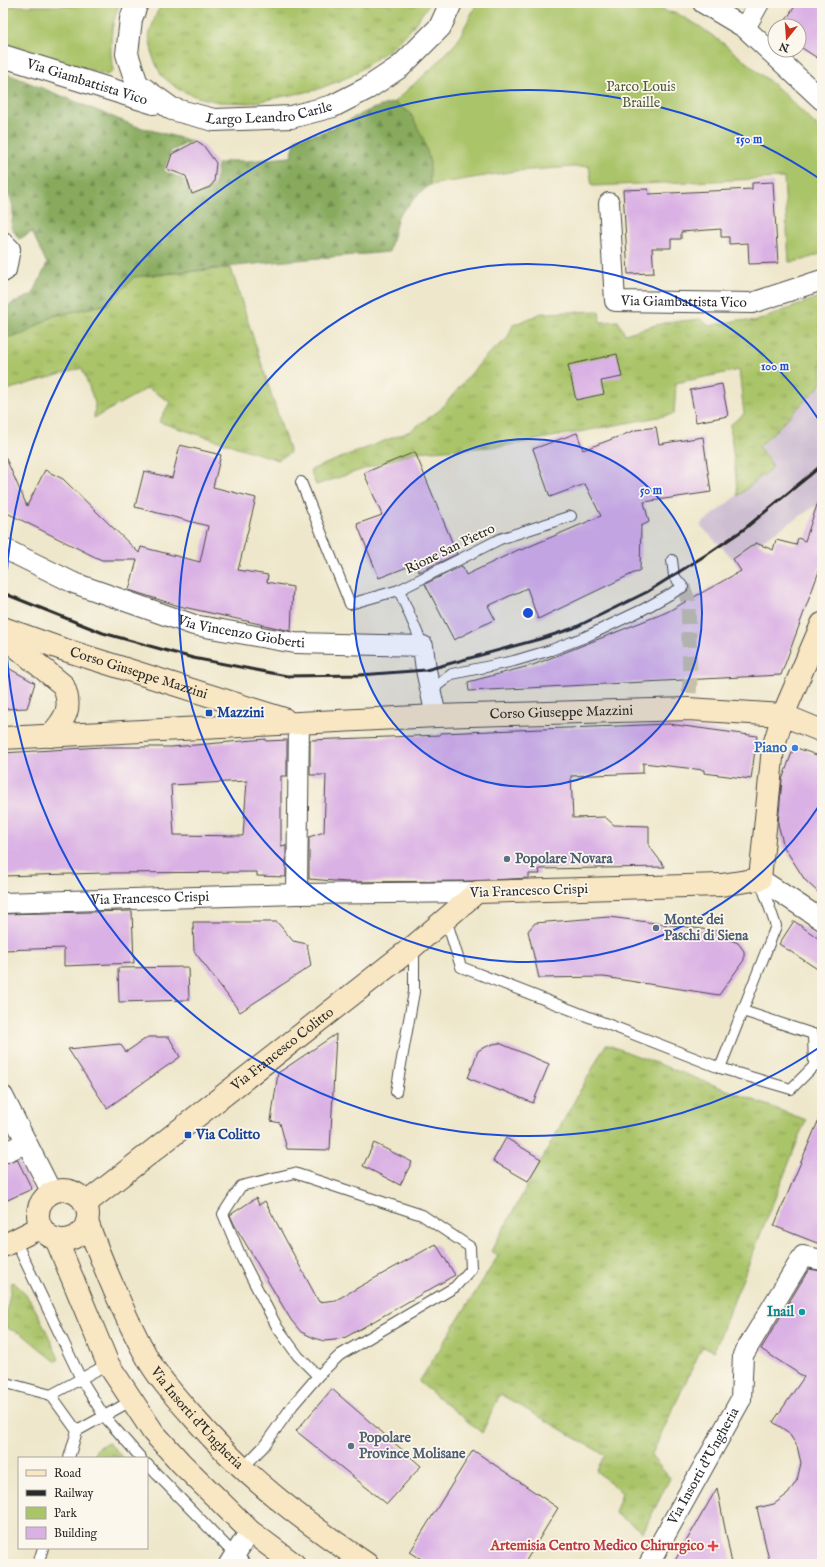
<svg xmlns="http://www.w3.org/2000/svg" width="825" height="1567" viewBox="0 0 825 1567" font-family="'IM FELL English',serif">
<defs>
<pattern id="grass-tufts" width="24" height="20" patternUnits="userSpaceOnUse"><rect width="24" height="20" fill="#aac469"/><path d="M3 7l-1-3M5 7V3M7 7l1-3M15 17l-1-3M17 17v-4M19 17l1-3" fill="none" stroke="#8b9f57"/></pattern>
<pattern id="forest-firs" width="22" height="20" patternUnits="userSpaceOnUse"><rect width="22" height="20" fill="#87aa5d"/><path d="M5 1l3.5 6h-7zM16 11l3.5 6h-7z" fill="#6f8b4d"/></pattern>
</defs>
<rect width="100%" height="100%" fill="#fbf7ec"/>
<filter id="ink" filterUnits="userSpaceOnUse"><feTurbulence type="fractalNoise" baseFrequency=".025" numOctaves="2"/><feDisplacementMap in="SourceGraphic" scale="8" xChannelSelector="R" yChannelSelector="G"/><feConvolveMatrix kernelMatrix="1 2 1 2 8 2 1 2 1" color-interpolation-filters="sRGB"/></filter>
<filter id="wash" filterUnits="userSpaceOnUse"><feTurbulence type="fractalNoise" baseFrequency=".012" numOctaves="4" result="noise"/><feDisplacementMap in="SourceGraphic" scale="16" xChannelSelector="R" yChannelSelector="G"/><feGaussianBlur stdDeviation="0.9" result="paint"/><feColorMatrix in="noise" values="0 0 0 0 0 0 0 0 0 0 0 0 0 0 0 0 0 1.4 0 .05"/><feComposite in="paint" operator="in"/></filter>
<g filter="url(#wash)">
<rect width="100%" height="100%" fill="#eee7cb"/>
<path fill="#cebed2" d="M822,384V502L733,559L700,525L773,467L759,448Z"/>
<g fill="url(#grass-tufts)" stroke="#6a784a">
<path d="M164,3H430L408,33L389,50L351,76L316,90L250,103L219,102L197,97L178,89L161,75L153,57L149,35L157,12Z"/>
<path d="M231,268L290,453L278,460L159,422L170,402L148,388L94,418L95,403L82,368L3,391V338L23,334L53,316L108,304L134,277Z"/>
<path d="M822,296V384L759,447L773,467L738,496L730,425L744,414L739,370L676,383L674,414L504,446L415,452L316,485L310,470L410,431L440,410L487,355L507,339L513,325L542,313L599,311L600,322L618,321L625,334L663,323L701,319L709,326L739,320L754,322Z"/>
<path d="M606,1044L806,1120L714,1351L702,1347L651,1456L670,1478L643,1532L615,1513L622,1493L596,1471L605,1455L500,1394L482,1433L419,1382L498,1256L491,1251Z"/>
<path d="M12,1282C31,1291 50,1340 59,1359L55,1361L22,1334L4,1327Z"/>
<path d="M109,1443L123,1458H92L98,1447Z"/>
</g>
<path fill="url(#forest-firs)" stroke="#596a44" d="M3,72L135,126L192,141L171,151L164,171L183,179L192,197L211,188L215,184L218,164L228,161H246L291,157L296,139L326,131L372,109L394,102L411,114L424,140L430,162V185L421,192L398,216L389,252L274,262L134,277L108,304L53,316L23,334L3,338V308L33,294L47,264L32,232L19,239L11,227C14,212 15,199 3,189Z"/>
<g fill="#aac469" stroke="#6a784a">
<path d="M85,3H120C110,25 109,47 113,71L107,75L3,43V6H71Z"/>
<path d="M477,3H659L666,12L676,13L699,26L724,44L780,90L822,131V253L804,260L789,262L784,178L592,186L589,166L515,171L430,185V162L424,140L411,114L394,102L433,67L457,42Z"/>
</g>
<g id="blocks">
<g fill="#dab1e4" fill-rule="evenodd">
<path d="M797,3H822V61L799,46V26H782Z"/>
<path d="M197,141L203,145L216,163L214,182L210,187L192,194L186,176L167,169L172,154Z"/>
<path d="M773,182L778,263L749,264L748,243L729,244V237H721V229L681,232V239H671V248H652L654,273L628,274L623,190L648,189L649,194L752,189V183Z"/>
<path d="M617,354L622,377L601,381L604,394L576,400L568,365Z"/>
<path d="M722,384L728,416L696,422L690,390Z"/>
<path d="M656,427L659,444L703,437L711,492L644,502L649,522L641,526L640,570L538,619L527,588L488,606L495,619L454,640L425,584L462,566L466,575L520,549L521,550L601,516L585,484L550,497L533,449L577,433L583,450L636,430Z"/>
<path d="M180,445L221,455L213,487L256,498L238,570L268,575L267,582L293,587L291,631L179,606L129,590L137,560H102L95,557L3,511V452L27,506L45,470L63,479L139,553L141,547L200,562L208,526L135,507L144,471L172,478Z"/>
<path d="M415,452L457,554L419,572L415,564L379,578L357,524L382,515L364,473Z"/>
<path d="M819,499H822V563L781,675L469,691L468,682L533,665L667,612L741,571L733,559L756,543L773,550L776,540L796,545L798,538L805,541Z"/>
<path d="M3,665L35,683L27,708L3,709Z"/>
<path d="M669,724L757,736L751,779L704,773V770L643,763V773L571,776L573,818L605,817L614,825L649,826V846L665,867L539,869L540,874H529V878L474,881L347,882L309,879V837L324,832L326,775H310V740L440,735V733Z"/>
<path d="M266,739V741L287,740V776H281V846L286,845V877L257,876V872L104,873L3,876V753L101,747H171ZM247,781L243,836L174,835L171,785Z"/>
<path d="M794,747L822,757V896L805,880L784,847L778,824L782,780Z"/>
<path d="M132,911L134,963L64,966V948L3,950V914Z"/>
<path d="M609,917L717,931L718,935L738,943L744,951V960L719,995L604,977L539,978L528,931L535,923Z"/>
<path d="M794,921L822,941V972L779,944Z"/>
<path d="M193,922H277L293,941L307,944L311,966L240,1012L194,951Z"/>
<path d="M188,967L189,1000L119,1002L118,968Z"/>
<path d="M336,1034L330,1150L287,1149L280,1123L271,1121L278,1073Z"/>
<path d="M148,1037H169L180,1057L107,1108L68,1049L120,1044L126,1052Z"/>
<path d="M499,1043L549,1064L533,1103L502,1090L501,1091L468,1078L478,1051L483,1048L493,1044Z"/>
<path d="M822,1112V1245L774,1226Z"/>
<path d="M506,1138L541,1159L528,1181L493,1161Z"/>
<path d="M374,1143L412,1162L400,1185L363,1166Z"/>
<path d="M17,1159L32,1189L3,1202V1164Z"/>
<path d="M256,1198L259,1205L265,1201L319,1302L336,1300L436,1244L455,1275L346,1337L335,1340L324,1341L314,1338L301,1332L291,1320L234,1224L230,1215Z"/>
<path d="M809,1269L822,1271V1564H770L757,1508L774,1504L788,1494L797,1480L801,1463L797,1446L788,1432L773,1422L804,1377L761,1349Z"/>
<path d="M332,1389L421,1466L387,1504L296,1431Z"/>
<path d="M473,1450L558,1508L524,1564H429L410,1552Z"/>
<path d="M717,1488L732,1564H673Z"/>
</g>
</g>
</g>
<g filter="url(#ink)">
<use href="#blocks" fill-opacity="0" stroke="#484743" stroke-width="1"/>
<g fill="none" stroke-linecap="round" stroke-linejoin="round">
<path stroke="#c7c1ab" stroke-width="15" stroke-dasharray="15 8" stroke-linecap="butt" d="M683,587L688,600L690,680L688,709"/>
<defs>
<g id="service">
<path d="M301,482L350,604L399,590"/>
<path d="M423,646L399,590L500,539L571,516"/>
<path d="M430,691L452,674L514,661L551,650L585,637L642,610L683,587L674,576L672,560"/>
<path d="M446,919L461,967L720,1068"/>
<path d="M743,1011L813,1034L814,1066L791,1089L720,1068L776,926L761,883"/>
<path d="M396,1092L414,992V948"/>
<path d="M15,1240L81,1379L104,1416L141,1458"/>
<path d="M3,1382L51,1395L77,1431L69,1458"/>
<path d="M51,1395L108,1364"/>
<path d="M77,1431L131,1401"/>
<path d="M147,1464L235,1555L247,1564"/>
<path d="M242,1469L264,1446L293,1405L318,1376L340,1355L455,1287L471,1269L470,1247L422,1215L294,1173L241,1186L223,1214L242,1259L277,1327L298,1356L318,1376"/>
<path d="M38,1564L43,1548"/>
</g>
<g id="minor">
<path d="M703,3L745,28L822,100"/>
<path d="M745,28L759,3"/>
<path id="s1" d="M609,203L615,301L752,303L822,280"/>
<path d="M3,242L10,249L6,270L3,272"/>
<path id="s2" d="M3,548L74,583L194,625L295,643L423,646L426,670L436,716"/>
<path d="M760,879L822,920"/>
<path d="M297,894L299,723"/>
<path id="s3" d="M3,903L297,894L477,892"/>
<path d="M3,1096L52,1193"/>
<path d="M3,1153L26,1143"/>
<path d="M229,1564L250,1531"/>
<path id="s4" d="M649,1564L741,1399L743,1355L803,1256L822,1260"/>
</g>
<g id="tertiary">
<path id="s5" d="M137,3L131,19L127,54L137,84L172,109L214,120L291,117L333,106L368,88L401,66L440,27L451,3"/>
<path id="s6" d="M3,56L154,103"/>
</g>
<g id="secondary">
<path id="s7" d="M3,628L62,649L284,719"/>
<path d="M3,636L63,685C73,708 66,718 50,736"/>
<path id="s8" d="M3,738L436,716L688,709L783,715L822,731"/>
<circle cx="63" cy="1215" r="25"/>
<path id="s9" d="M85,1204L414,946L477,892L721,885L760,879L773,748L783,715L822,624"/>
<path id="s10" d="M87,1222C105,1270 124,1316 149,1361C161,1381 178,1400 194,1418C246,1478 302,1520 367,1564"/>
<path d="M56,1239L108,1364L153,1432L181,1463L250,1531L294,1564"/>
<path d="M3,1246L41,1227"/>
</g>
</defs>
<use href="#service" stroke="#484743" stroke-width="12"/>
<use href="#minor" stroke="#484743" stroke-width="22"/>
<use href="#tertiary" stroke="#484743" stroke-width="24"/>
<use href="#secondary" stroke="#484743" stroke-width="24"/>
<use href="#service" stroke="#fff" stroke-width="10"/>
<use href="#minor" stroke="#fff" stroke-width="20"/>
<use href="#tertiary" stroke="#fff" stroke-width="22"/>
<use href="#secondary" stroke="#f9e7c3" stroke-width="22"/>
<path stroke="#2b2b2b" stroke-width="3" d="M3,593L103,633L193,658L287,676L360,675L426,670L540,639L574,628L647,592L709,553L743,530L822,465"/>
</g>
</g>
<circle cx="528" cy="613" r="174" fill="#1d4ed8" fill-opacity=".12"/>
<g fill="none" stroke="#1d4ed8" stroke-width="2">
<circle cx="528" cy="613" r="174"/>
<path d="M821 803A349 349 0 1 1 821 423"/>
<path d="M820 1047A523 523 0 1 1 820 179"/>
</g>
<g fill="#1a4fb4" stroke="#fbf7ec" stroke-width="1.5">
<rect x="205" y="709" width="8" height="8" rx="2"/>
<rect x="184" y="1131" width="8" height="8" rx="2"/>
</g>
<circle fill="#3f7fe0" stroke="#fbf7ec" stroke-width="1.5" cx="795" cy="748" r="4"/>
<g fill="#5c6f8a" stroke="#fbf7ec" stroke-width="1.5">
<circle cx="507" cy="859" r="4"/>
<circle cx="656" cy="928" r="4"/>
<circle cx="351" cy="1446" r="4"/>
</g>
<circle fill="#0f9aa8" stroke="#fbf7ec" stroke-width="1.5" cx="802" cy="1312" r="4"/>
<path fill="#e0444e" stroke="#fbf7ec" stroke-width="1.5" d="M711 1540h4v4h4v4h-4v4h-4v-4h-4v-4h4z"/>
<g text-anchor="middle" dominant-baseline="central" stroke-width="3.5" stroke-linejoin="round" paint-order="stroke">
<g font-size="14" fill="#2b2b2b" stroke="#fbf7ec">
<text stroke="none"><textPath href="#s6" startOffset="88">Via Giambattista Vico</textPath></text>
<text stroke="none"><textPath href="#s5" startOffset="226">Largo Leandro Carile</textPath></text>
<text stroke="none"><textPath href="#s1" startOffset="167">Via Giambattista Vico</textPath></text>
<text transform="translate(450 549) rotate(-26)">Rione San Pietro</text>
<text stroke="none"><textPath href="#s2" startOffset="254">Via Vincenzo Gioberti</textPath></text>
<text stroke="none"><textPath href="#s7" startOffset="143">Corso Giuseppe Mazzini</textPath></text>
<text stroke="none"><textPath href="#s8" startOffset="559">Corso Giuseppe Mazzini</textPath></text>
<text transform="translate(529 891) rotate(-2)">Via Francesco Crispi</text>
<text stroke="none"><textPath href="#s3" startOffset="147">Via Francesco Crispi</textPath></text>
<text stroke="none"><textPath href="#s9" startOffset="251">Via Francesco Colitto</textPath></text>
<text stroke="none"><textPath href="#s10" startOffset="227">Via Insorti d'Ungheria</textPath></text>
<text stroke="none"><textPath href="#s4" startOffset="112">Via Insorti d'Ungheria</textPath></text>
</g>
<g font-size="14" fill="#51593e" stroke="#fbf7ec">
<text x="641" y="87">Parco Louis<tspan x="641" dy="16">Braille</tspan></text>
</g>
<g font-size="14" font-weight="bold" fill="#164399" stroke="#fbf7ec" text-anchor="start">
<text x="217" y="713">Mazzini</text>
<text x="196" y="1135">Via Colitto</text>
</g>
<g font-size="14" font-weight="bold" fill="#366cbe" stroke="#fbf7ec" text-anchor="end">
<text x="787" y="748">Piano</text>
</g>
<g font-size="14" font-weight="bold" fill="#4e5e75" stroke="#fbf7ec" text-anchor="start">
<text x="515" y="859">Popolare Novara</text>
<text x="664" y="920">Monte dei<tspan x="664" dy="16">Paschi di Siena</tspan></text>
<text x="359" y="1438">Popolare<tspan x="359" dy="16">Province Molisane</tspan></text>
</g>
<g font-size="14" font-weight="bold" fill="#0d838f" stroke="#fbf7ec" text-anchor="end">
<text x="794" y="1312">Inail</text>
</g>
<g font-size="14" font-weight="bold" fill="#be3a42" stroke="#fbf7ec" text-anchor="end">
<text x="704" y="1546">Artemisia Centro Medico Chirurgico</text>
</g>
</g>
<circle cx="528" cy="613" r="6" fill="#1d4ed8" stroke="#fbf7ec" stroke-width="2"/>
<g font-size="12" text-anchor="middle" font-weight="bold" fill="#1d4ed8" stroke="#fbf7ec" stroke-width="3.5" stroke-linejoin="round" paint-order="stroke">
<text x="749" y="143">150 m</text>
<text x="775" y="370">100 m</text>
<text x="651" y="494">50 m</text>
</g>
<rect width="825" height="1567" fill="none" stroke="#fbf7ec" stroke-width="16"/>
<rect x="18" y="1457" width="130" height="92" fill="#fbf7ec" stroke="#a8a59f"/>
<rect x="26" y="1470" width="20" height="6" fill="#f9e7c3" stroke="#a8a59f"/>
<text x="54" y="1477" font-size="12" fill="#2b2b2b">Road</text>
<rect x="26" y="1490" width="20" height="6" fill="#2b2b2b" stroke="#a8a59f"/>
<text x="54" y="1497" font-size="12" fill="#2b2b2b">Railway</text>
<rect x="26" y="1507" width="20" height="12" fill="#aac469" stroke="#a8a59f"/>
<text x="54" y="1517" font-size="12" fill="#2b2b2b">Park</text>
<rect x="26" y="1527" width="20" height="12" fill="#dab1e4" stroke="#a8a59f"/>
<text x="54" y="1537" font-size="12" fill="#2b2b2b">Building</text>
<g transform="translate(787 38) rotate(197)"><circle r="19" fill="#fbf7ec" stroke="#a8a59f"/>
<path d="M0-3L7 15L0 10L-7 15Z" fill="#c8321e"/>
<text y="-6" font-size="11" font-weight="bold" text-anchor="middle" fill="#2b2b2b">N</text>
</g>
</svg>
